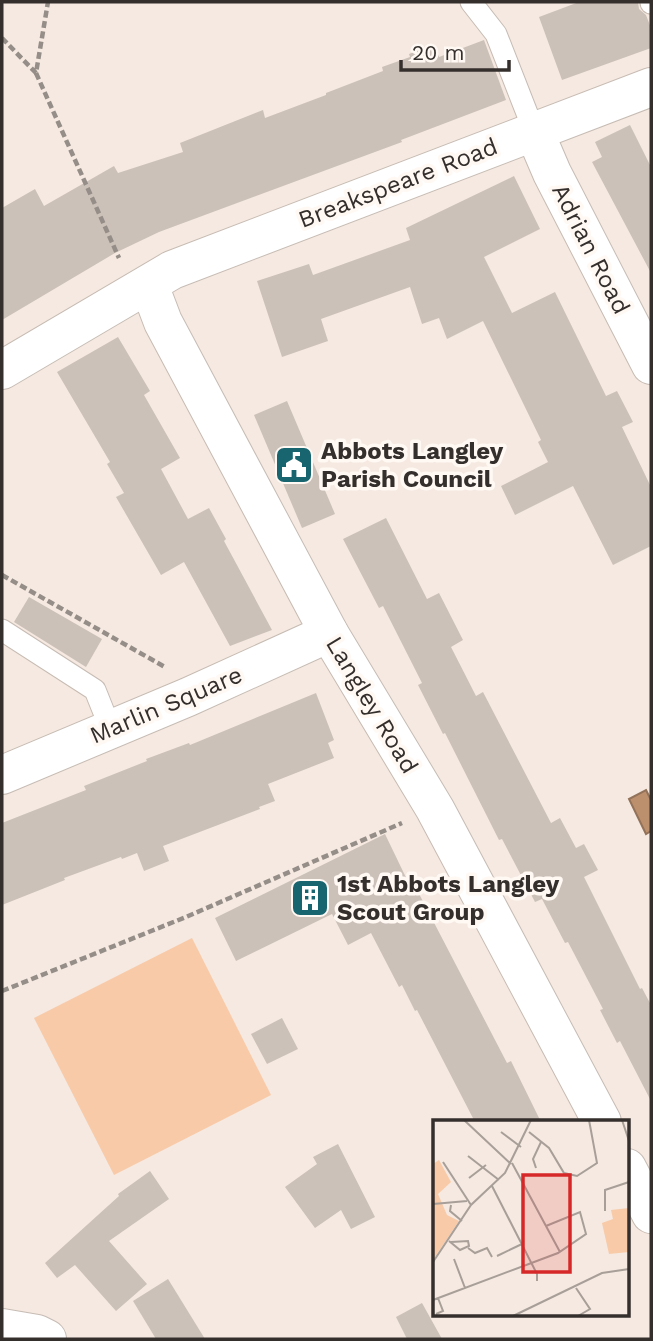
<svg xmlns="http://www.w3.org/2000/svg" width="653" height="1341" viewBox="0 0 653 1341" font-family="'Work Sans',sans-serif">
<rect width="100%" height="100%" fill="#f5e9e1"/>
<path fill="#f8caa8" d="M192,938L271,1095L114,1175L34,1018Z"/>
<path fill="#bc8f6d" stroke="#93725a" stroke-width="2" d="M646,790L651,800V831L646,834L629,799Z"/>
<g fill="#ccc1b9">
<path d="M579,2H638L639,9L646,15L651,28V48L562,80L539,17Z"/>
<path d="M484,40L506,100L401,140L402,142L159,232L115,253L2,320V208L35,189L44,206L114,166L118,173L183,152L180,143L263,110L265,118L326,95V93L383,71L382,67L410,57L409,54L434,45L439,57Z"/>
<path d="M630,125L651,167V273L592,162L602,157L595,142Z"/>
<path d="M514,176L540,229L484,257L512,313L555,292L606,396L617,391L633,422L622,427L651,487V546L613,565L573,486L515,515L501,486L548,462L538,442L541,440L483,321L447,339L439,318L422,324L410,287L321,319L328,341L282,357L257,281L309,264L313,275L410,240L406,228Z"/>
<path d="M118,337L150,391L144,395L180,458L161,469L188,519L209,508L226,539L224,541L272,630L230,646L184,562L161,575L116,497L124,493L107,464L110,462L57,372Z"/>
<path d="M287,401L335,514L302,528L254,415Z"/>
<path d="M386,518L427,599L439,593L463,640L451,647L476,696L483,692L551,823L560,818L576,848L584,844L598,870L584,877L640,989L642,988L651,1005V1101L620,1041L617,1043L600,1010L603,1009L568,942L565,943L542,899L535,902L502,839L499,840L445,733L443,734L418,685L422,683L383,606L379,608L343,539Z"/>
<path d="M29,597L102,639L86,667L14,622Z"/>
<path d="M316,693L334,740L328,743L334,758L268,784L275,801L259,807L260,809L163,846L169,861L144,871L137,853L122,859L121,857L64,878L65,880L2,905V823L86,790L84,786L147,761L146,759L189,743L190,745Z"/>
<path d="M385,834L412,890L416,888L507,1063L511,1061L541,1122H475L417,1010L415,1011L402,985L399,987L371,933L348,945L332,914L236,961L215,918Z"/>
<path d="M282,1018L298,1049L267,1064L251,1034Z"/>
<path d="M338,1144L375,1217L351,1229L341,1210L315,1228L285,1187L317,1164L313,1157Z"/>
<path d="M150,1171L169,1199L109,1241L147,1284L116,1311L75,1265L57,1278L45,1263L119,1196L118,1194Z"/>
<path d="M168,1279L205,1339H156L133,1301Z"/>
<path d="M422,1303L442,1339H407L396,1317Z"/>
</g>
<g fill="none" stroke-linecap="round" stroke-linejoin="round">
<defs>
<g id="lane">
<path d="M471,2L496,34L534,131"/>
<path d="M651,2V3"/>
<path d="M2,630L95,690L111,730"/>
</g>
<g id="street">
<path d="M534,131L552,173L651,365"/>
<path d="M149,285L163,322L329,633L435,809L602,1122"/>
<path d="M2,370L172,270L651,87"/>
<path d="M2,775L188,697L329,633"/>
<path d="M627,1168L651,1214"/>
<path d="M2,1328L37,1334L47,1339"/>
</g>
</defs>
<use href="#lane" stroke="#c7bcb4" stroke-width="23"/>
<use href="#street" stroke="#c7bcb4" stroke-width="40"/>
<g stroke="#958d87" stroke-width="4.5" stroke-dasharray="7 3.5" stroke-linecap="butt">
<path d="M2,38L36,73L48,2"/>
<path d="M36,73L119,258"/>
<path d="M2,575L165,667"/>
<path d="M2,991L186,917L402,823"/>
</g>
<use href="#lane" stroke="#fff" stroke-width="21"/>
<use href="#street" stroke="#fff" stroke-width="38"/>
</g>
<defs>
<symbol id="civic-square" viewBox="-11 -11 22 22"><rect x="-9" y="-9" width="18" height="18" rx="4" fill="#19656f" stroke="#fff8f3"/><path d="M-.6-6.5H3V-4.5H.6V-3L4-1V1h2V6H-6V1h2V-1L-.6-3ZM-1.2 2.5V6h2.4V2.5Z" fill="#fff"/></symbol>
<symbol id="building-square" viewBox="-11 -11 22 22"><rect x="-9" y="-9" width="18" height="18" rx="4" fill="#19656f" stroke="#fff8f3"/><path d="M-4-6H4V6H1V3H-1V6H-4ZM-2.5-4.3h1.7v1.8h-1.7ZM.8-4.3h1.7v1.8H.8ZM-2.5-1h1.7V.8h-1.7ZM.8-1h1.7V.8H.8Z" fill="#fff"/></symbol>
</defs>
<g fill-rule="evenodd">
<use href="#civic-square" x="272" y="443" width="44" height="44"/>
<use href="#building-square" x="288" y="876" width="44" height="44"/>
</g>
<g text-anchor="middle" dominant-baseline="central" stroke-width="7" stroke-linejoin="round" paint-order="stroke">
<g font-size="24" fill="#342f2c" stroke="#fff8f3">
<text transform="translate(398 183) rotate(-21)">Breakspeare Road</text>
<text transform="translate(591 249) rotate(63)">Adrian Road</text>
<text transform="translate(166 705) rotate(-23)">Marlin Square</text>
<text transform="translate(372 705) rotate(59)">Langley Road</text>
</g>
<g font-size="24" font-weight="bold" fill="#342f2c" stroke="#fff8f3" text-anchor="start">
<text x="321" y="451">Abbots Langley<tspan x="321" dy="28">Parish Council</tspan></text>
<text x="337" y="884">1st Abbots Langley<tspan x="337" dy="28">Scout Group</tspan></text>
</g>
</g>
<g transform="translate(433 1120)">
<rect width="196" height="196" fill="#f5e9e1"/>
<path d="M6,40L18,62L5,74L14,95L26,101L0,140V44ZM196,88V132L176,134L169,103L180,99L178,90Z" fill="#f8caa8"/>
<path fill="none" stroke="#a89f99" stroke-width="2" d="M31,0L78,44M189,0L196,21M68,12L88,27M96,12L116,28L131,53L144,56L164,43L156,0M35,36L66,60M10,42L38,85M79,43L127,132M103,48L100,39L108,22M36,58L53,45M59,66L104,154V161M0,84L34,81M18,85L17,91L29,101M172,91V70L196,62M16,121L27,130L36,126L35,121L18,122M35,128L42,133L54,128L59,137M64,136L89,124M21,139L32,168M0,142L38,85L72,53L98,0M143,168L157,189L145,196M0,180L125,133L153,114L147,92L113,106M3,194L10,191L5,178M80,196L169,153L196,149"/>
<path fill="#d62828" fill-opacity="0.15" stroke="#d62828" stroke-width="3.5" d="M90,55H137V152H90Z"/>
<rect width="196" height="196" fill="none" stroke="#342f2c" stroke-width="3.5"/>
</g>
<rect width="653" height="1341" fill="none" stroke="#342f2c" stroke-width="7"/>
<path d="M401 60v10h108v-10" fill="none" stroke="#342f2c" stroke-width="3.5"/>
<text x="412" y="60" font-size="21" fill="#342f2c" stroke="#fff8f3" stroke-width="5" paint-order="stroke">20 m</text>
</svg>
